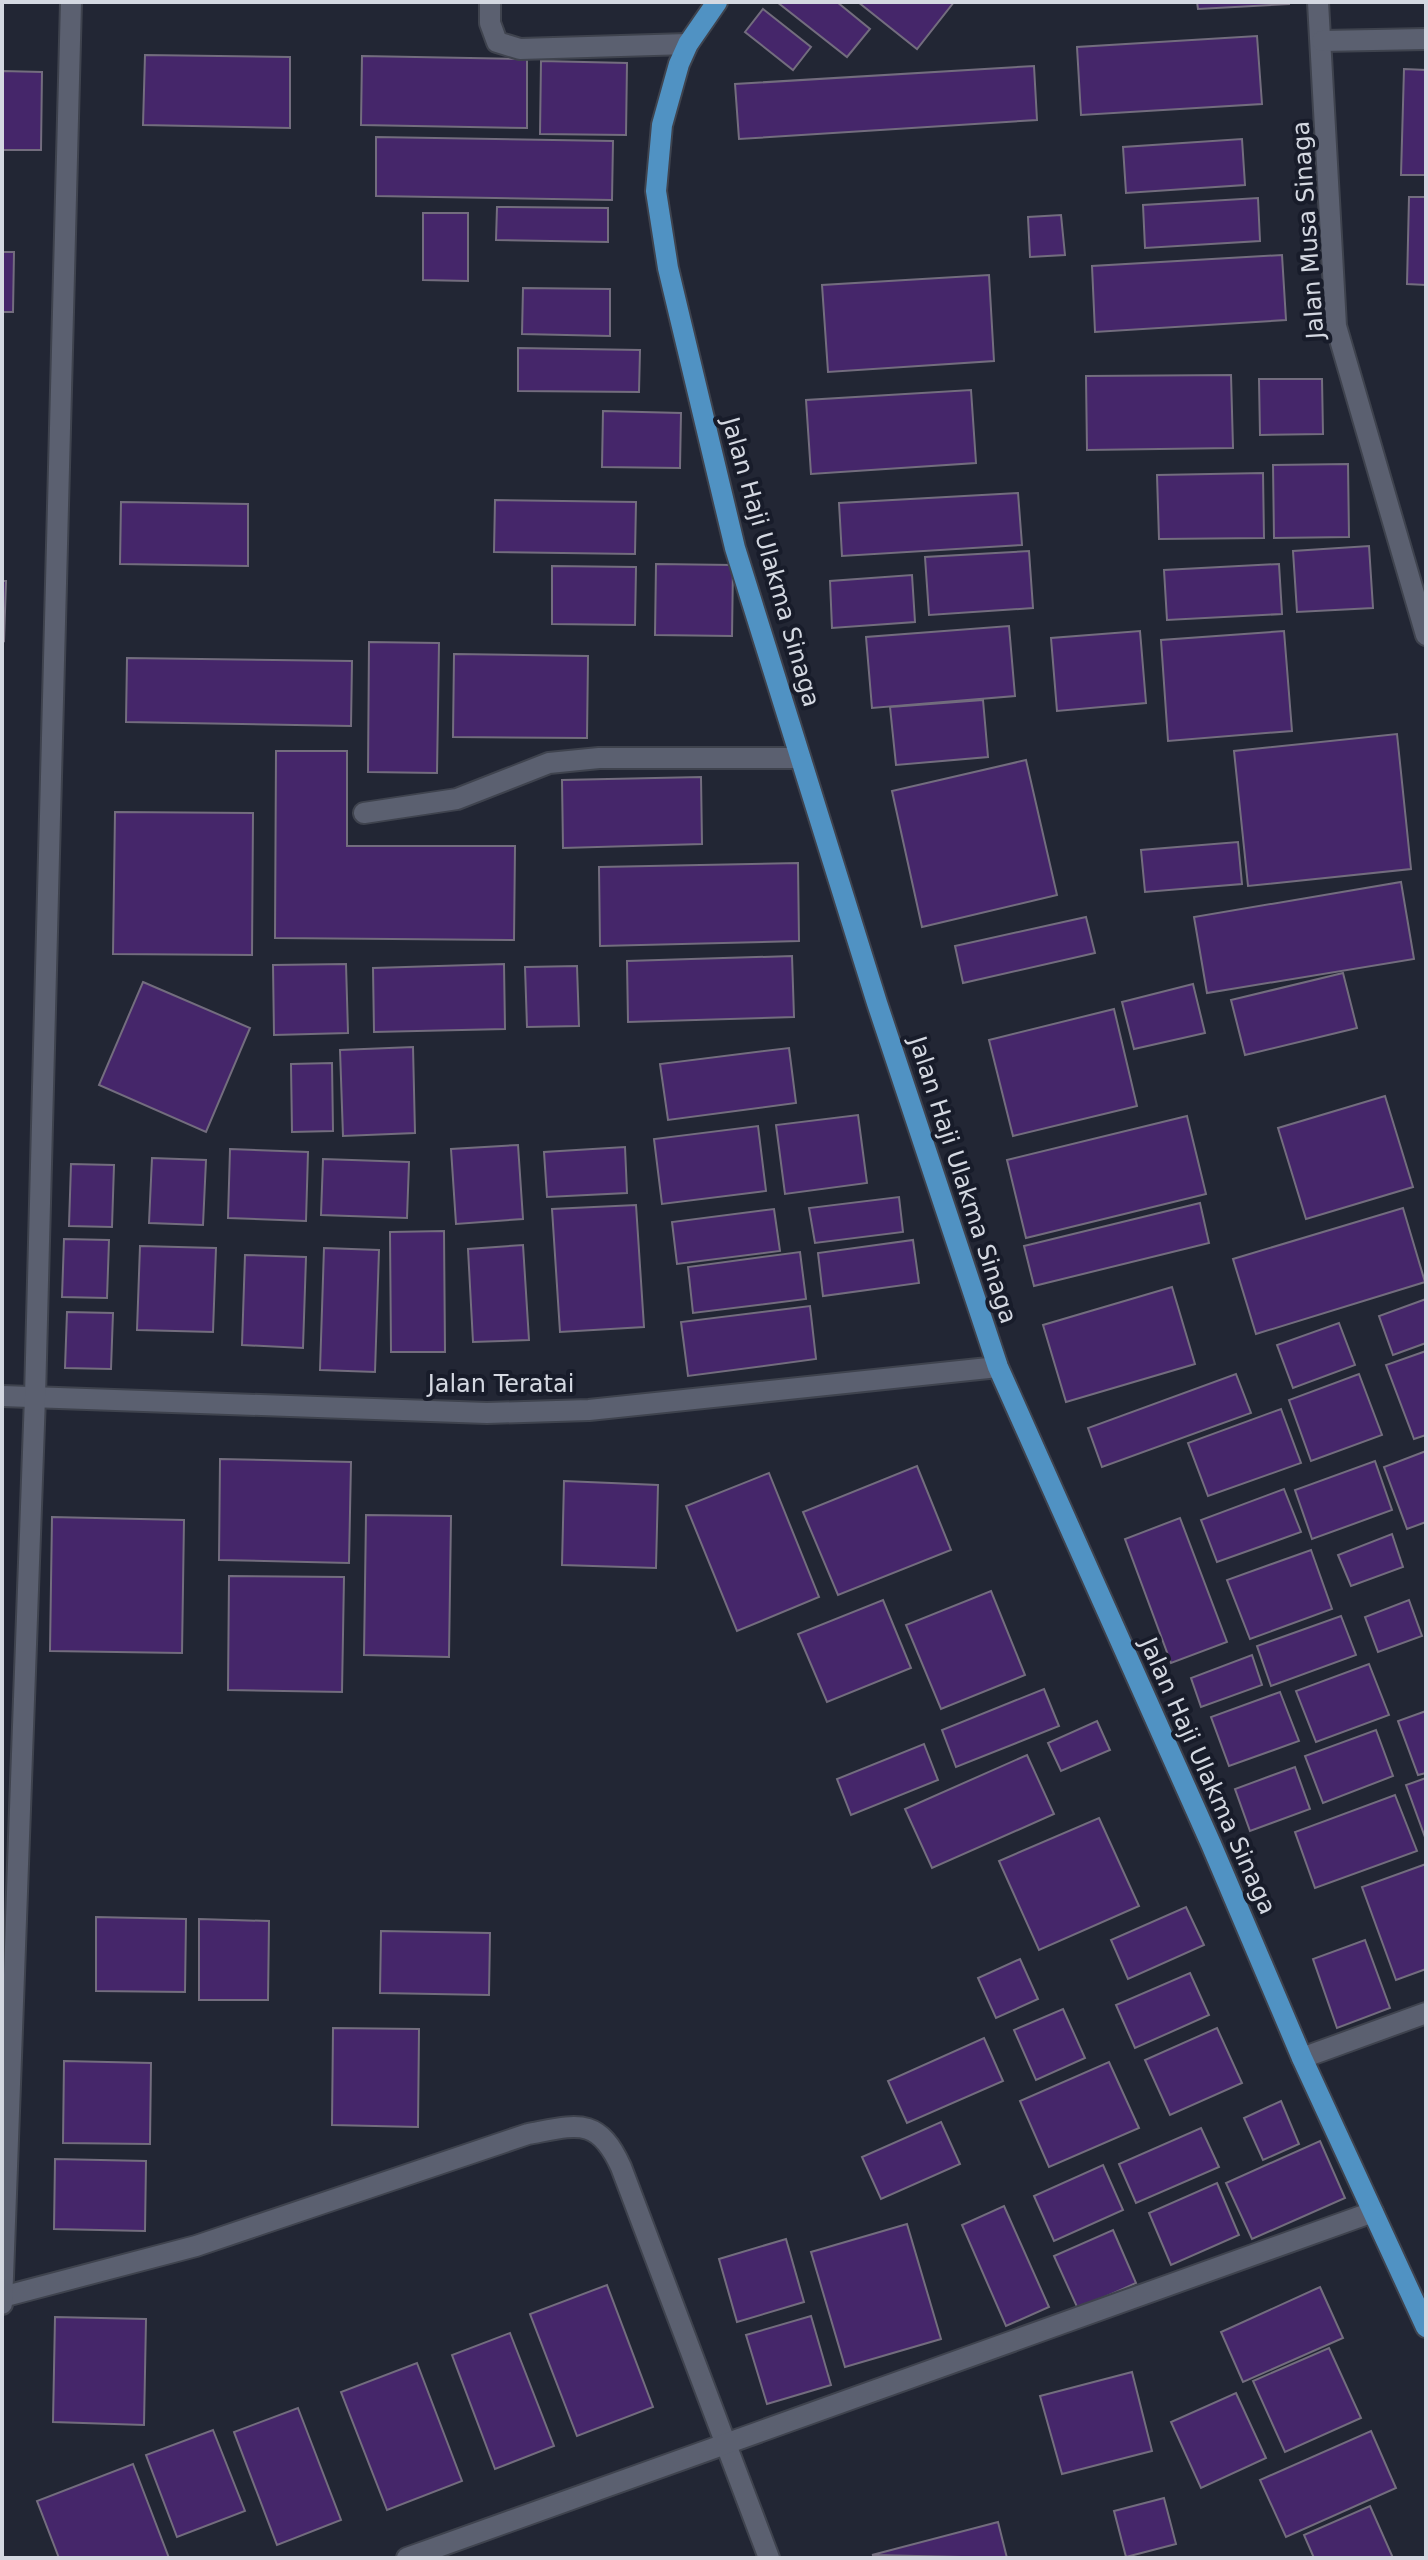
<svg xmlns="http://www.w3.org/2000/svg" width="1428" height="2560" viewBox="0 0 1428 2560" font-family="'DejaVu Sans',sans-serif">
<rect width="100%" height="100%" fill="#222634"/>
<g fill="#45266a" stroke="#736d7e" stroke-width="2">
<path d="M777,2H837L870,29L847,57Z"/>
<path d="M858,2H954L917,49Z"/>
<path d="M1197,2H1289V4L1198,9Z"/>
<path d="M763,9L811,47L793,70L745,32Z"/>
<path d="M1257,36L1262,104L1081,115L1077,47Z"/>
<path d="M145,55L290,57V128L143,125Z"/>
<path d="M362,56L527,59V128L361,125Z"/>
<path d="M541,61L627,63L626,135L540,134Z"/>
<path d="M1034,66L1037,120L739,139L735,84Z"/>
<path d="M1404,69L1426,70V175H1401Z"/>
<path d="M2,71L42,72L41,150H2Z"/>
<path d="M376,137L613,141L612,200L376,196Z"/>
<path d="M1242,139L1245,185L1126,193L1123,147Z"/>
<path d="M1409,197H1426V285L1407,284Z"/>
<path d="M1258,198L1260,241L1145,248L1143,205Z"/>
<path d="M497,207L608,208V242L496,240Z"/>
<path d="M423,213H468V281L423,280Z"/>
<path d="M1061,215L1065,255L1030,257L1028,217Z"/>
<path d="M2,252H14L13,312H2Z"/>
<path d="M1282,255L1286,320L1095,332L1092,266Z"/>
<path d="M989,275L994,361L828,372L822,285Z"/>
<path d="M523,288L610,289V336L522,334Z"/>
<path d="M518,348L640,350L639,392L518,391Z"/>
<path d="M1231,375L1233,448L1087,450L1086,376Z"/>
<path d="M1259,379H1322L1323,434L1260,435Z"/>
<path d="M971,390L976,463L811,474L806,400Z"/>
<path d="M603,411L681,413L680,468L602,467Z"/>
<path d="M1348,464L1349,537L1274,538L1273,465Z"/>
<path d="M1263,473L1264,538L1159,539L1157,475Z"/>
<path d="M1018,493L1022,545L842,556L839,503Z"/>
<path d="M495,500L636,502L635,554L494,552Z"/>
<path d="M121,502L248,504V566L120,564Z"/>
<path d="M1369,546L1373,608L1297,612L1293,551Z"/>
<path d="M1029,551L1033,608L929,615L925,557Z"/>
<path d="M656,564L733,565L732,636L655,635Z"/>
<path d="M1279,564L1282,614L1167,620L1164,570Z"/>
<path d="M552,566L636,567L635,625L552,624Z"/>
<path d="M912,575L915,622L832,628L830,581Z"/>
<path d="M2,581H6L4,641L2,640Z"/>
<path d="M1009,626L1015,696L872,708L866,637Z"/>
<path d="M1140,631L1146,703L1057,711L1051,638Z"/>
<path d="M1284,631L1292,731L1168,741L1161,640Z"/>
<path d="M369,642L439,643L437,773L368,772Z"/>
<path d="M454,654L588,656L587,738L453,737Z"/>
<path d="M127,658L352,661L351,726L126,722Z"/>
<path d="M983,700L988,757L896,765L890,707Z"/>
<path d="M1397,734L1411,869L1248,886L1234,751Z"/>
<path d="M276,751H347V846H515L514,940L275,938Z"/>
<path d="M1026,760L1057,895L922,927L892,791Z"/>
<path d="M701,777L702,844L563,848L562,780Z"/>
<path d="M115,812L253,813L252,955L113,954Z"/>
<path d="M1238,842L1242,884L1145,892L1141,850Z"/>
<path d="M798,863L799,941L600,946L599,867Z"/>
<path d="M1401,882L1414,959L1207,993L1194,917Z"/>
<path d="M1086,917L1095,953L963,983L955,946Z"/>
<path d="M792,956L794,1017L628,1022L627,961Z"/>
<path d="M346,964L348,1033L274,1035L273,965Z"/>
<path d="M504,964L505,1029L374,1032L373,968Z"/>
<path d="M577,966L579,1026L527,1027L525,967Z"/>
<path d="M1343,973L1357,1028L1245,1055L1231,1000Z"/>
<path d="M143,982L250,1028L206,1132L99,1085Z"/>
<path d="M1193,984L1205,1033L1134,1049L1122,1002Z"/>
<path d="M1114,1009L1137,1106L1013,1136L989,1040Z"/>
<path d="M413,1047L415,1133L343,1136L340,1050Z"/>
<path d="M789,1048L796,1103L668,1120L660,1064Z"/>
<path d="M332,1063L333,1131L292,1132L291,1064Z"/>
<path d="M1385,1096L1413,1187L1306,1219L1278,1128Z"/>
<path d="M858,1115L867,1183L785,1194L776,1125Z"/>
<path d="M1187,1116L1206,1194L1026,1238L1007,1160Z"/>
<path d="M758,1126L766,1191L662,1204L654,1139Z"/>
<path d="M518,1145L523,1219L456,1224L451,1149Z"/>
<path d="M625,1147L627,1193L547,1197L544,1152Z"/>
<path d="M230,1149L308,1152L306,1221L228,1218Z"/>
<path d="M152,1158L206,1160L203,1225L149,1223Z"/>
<path d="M323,1159L409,1162L407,1218L321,1215Z"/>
<path d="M71,1164L114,1165L112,1227L69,1226Z"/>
<path d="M899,1197L903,1232L815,1243L809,1208Z"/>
<path d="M1200,1203L1209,1243L1034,1286L1024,1246Z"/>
<path d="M636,1205L644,1327L560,1332L552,1209Z"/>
<path d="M1403,1208L1425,1282L1256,1334L1233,1259Z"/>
<path d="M774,1209L780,1251L677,1264L672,1222Z"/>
<path d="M444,1231L445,1352H391L390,1232Z"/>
<path d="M64,1239L109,1240L107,1298L62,1297Z"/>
<path d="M913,1240L919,1283L823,1296L818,1253Z"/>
<path d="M523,1245L529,1340L473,1342L468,1249Z"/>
<path d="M140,1246L216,1248L213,1332L137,1330Z"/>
<path d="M324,1248L379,1250L375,1372L320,1370Z"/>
<path d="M800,1252L806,1299L693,1313L688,1267Z"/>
<path d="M245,1255L306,1257L303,1348L242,1345Z"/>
<path d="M1172,1287L1195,1364L1066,1402L1043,1325Z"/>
<path d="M1426,1299V1343L1393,1355L1379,1316Z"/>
<path d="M810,1306L816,1359L688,1376L681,1322Z"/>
<path d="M67,1312L113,1313L111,1369L65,1368Z"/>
<path d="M1339,1323L1355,1365L1293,1388L1277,1345Z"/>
<path d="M1426,1351V1435L1414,1439L1386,1365Z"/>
<path d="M1236,1374L1251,1413L1102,1467L1088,1428Z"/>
<path d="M1359,1374L1382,1435L1311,1461L1289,1400Z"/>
<path d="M1281,1409L1301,1463L1208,1496L1188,1443Z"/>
<path d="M1426,1451V1522L1407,1529L1384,1467Z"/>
<path d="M220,1459L351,1462L349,1563L219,1560Z"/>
<path d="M1375,1461L1392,1510L1312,1539L1295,1490Z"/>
<path d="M917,1466L951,1550L838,1595L803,1512Z"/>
<path d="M769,1473L819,1597L737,1631L686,1506Z"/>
<path d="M564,1481L658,1485L656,1568L562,1565Z"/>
<path d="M1284,1489L1301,1532L1217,1562L1201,1520Z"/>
<path d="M366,1515L451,1516L449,1657L364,1655Z"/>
<path d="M52,1517L184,1520L182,1653L50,1651Z"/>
<path d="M1180,1518L1227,1642L1171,1663L1125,1539Z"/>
<path d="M1392,1534L1403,1567L1351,1586L1338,1555Z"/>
<path d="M1311,1550L1332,1609L1250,1639L1227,1580Z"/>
<path d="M229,1576L344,1577L342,1692L228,1690Z"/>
<path d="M991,1591L1025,1675L941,1709L906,1625Z"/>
<path d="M883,1600L911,1668L827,1702L798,1634Z"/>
<path d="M1409,1600L1422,1636L1378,1652L1365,1617Z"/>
<path d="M1341,1616L1356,1655L1271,1686L1257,1646Z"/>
<path d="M1252,1655L1262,1685L1201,1707L1191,1678Z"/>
<path d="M1369,1664L1389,1715L1316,1742L1296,1691Z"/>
<path d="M1044,1689L1059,1726L956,1767L942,1730Z"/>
<path d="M1280,1692L1299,1741L1229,1766L1211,1717Z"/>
<path d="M1426,1711V1773L1418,1775L1398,1721Z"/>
<path d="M1097,1721L1110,1750L1061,1771L1048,1743Z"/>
<path d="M1376,1730L1393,1776L1323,1803L1305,1756Z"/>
<path d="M924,1744L938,1780L851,1815L837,1779Z"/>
<path d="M1027,1755L1054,1814L932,1868L905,1809Z"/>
<path d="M1295,1767L1310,1809L1250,1831L1235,1789Z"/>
<path d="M1426,1778V1840L1406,1785Z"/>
<path d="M1395,1795L1417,1851L1315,1888L1295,1832Z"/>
<path d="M1099,1818L1139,1906L1039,1950L999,1861Z"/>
<path d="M1426,1864V1969L1396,1980L1362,1887Z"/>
<path d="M1186,1907L1204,1945L1128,1979L1111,1940Z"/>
<path d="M96,1917L186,1919L185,1992L96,1991Z"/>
<path d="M199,1919L269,1921L268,2000H199Z"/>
<path d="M381,1931L490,1933L489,1995L380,1993Z"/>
<path d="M1365,1940L1390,2008L1337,2028L1313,1959Z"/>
<path d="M1020,1959L1038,1999L996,2018L978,1978Z"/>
<path d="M1190,1973L1209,2015L1135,2048L1116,2005Z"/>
<path d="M1063,2009L1085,2058L1036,2080L1014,2030Z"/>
<path d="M333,2028L419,2029L418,2127L332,2125Z"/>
<path d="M1217,2028L1242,2083L1170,2115L1145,2060Z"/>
<path d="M984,2038L1003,2081L907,2123L888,2081Z"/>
<path d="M64,2061L151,2063L150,2144L63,2143Z"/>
<path d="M1109,2062L1139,2128L1049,2167L1020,2101Z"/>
<path d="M1281,2101L1299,2144L1263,2160L1244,2118Z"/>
<path d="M941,2122L960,2164L881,2199L862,2157Z"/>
<path d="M1201,2128L1219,2167L1136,2203L1119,2164Z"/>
<path d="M1320,2141L1345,2198L1252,2239L1226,2183Z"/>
<path d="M55,2159L146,2161L145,2231L54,2229Z"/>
<path d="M1103,2165L1123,2210L1054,2241L1034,2196Z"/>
<path d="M1217,2183L1239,2235L1171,2265L1149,2213Z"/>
<path d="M1004,2206L1049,2307L1006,2326L962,2225Z"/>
<path d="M907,2224L941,2339L845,2367L811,2252Z"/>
<path d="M1113,2230L1136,2283L1078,2309L1054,2256Z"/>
<path d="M786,2239L804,2302L737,2322L719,2259Z"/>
<path d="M607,2285L653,2407L577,2436L530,2314Z"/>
<path d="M1320,2287L1343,2338L1243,2382L1221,2332Z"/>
<path d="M811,2316L831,2385L767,2404L746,2335Z"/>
<path d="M55,2317L146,2319L144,2425L53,2422Z"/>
<path d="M510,2333L554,2446L495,2469L452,2355Z"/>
<path d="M1329,2348L1361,2418L1285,2452L1253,2381Z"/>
<path d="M417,2363L462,2481L387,2510L341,2392Z"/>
<path d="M1132,2372L1152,2451L1062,2474L1040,2396Z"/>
<path d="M1236,2393L1266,2458L1201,2488L1171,2422Z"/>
<path d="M298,2408L341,2520L277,2545L234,2432Z"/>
<path d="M213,2430L245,2511L177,2537L146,2455Z"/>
<path d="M1371,2431L1396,2488L1286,2537L1260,2480Z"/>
<path d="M133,2464L169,2558H59L37,2501Z"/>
<path d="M1164,2498L1176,2544L1126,2557L1114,2511Z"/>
<path d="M1370,2506L1393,2558H1314L1304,2535Z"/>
<path d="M998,2522L1007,2558L872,2555Z"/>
</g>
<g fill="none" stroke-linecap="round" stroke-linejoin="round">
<defs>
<g id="minor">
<path d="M490,2V23L497,42L520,49L688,44"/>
<path d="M1318,2L1336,326L1426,635"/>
<path d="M1322,41L1426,39"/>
<path d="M364,813L457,799L549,763L599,758H800"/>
<path d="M2,1396L487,1413L589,1410L998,1367"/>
<path d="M1302,2058L1426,2013"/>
<path d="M2,2297L196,2246L528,2134C577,2125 598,2116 621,2167L769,2558"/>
<path d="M2,2304L35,1397L71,2"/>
<path d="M407,2558L1373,2212"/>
</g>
<path id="primary" d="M717,2L688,44L679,64L662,125L656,191L668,268L735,548L877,1003L998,1367L1211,1844L1302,2058L1426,2327"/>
</defs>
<use href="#minor" stroke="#3f434e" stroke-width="24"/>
<use href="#primary" stroke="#3f434e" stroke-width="24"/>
<use href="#minor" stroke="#5b6070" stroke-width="20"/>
<use href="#primary" stroke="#5092c3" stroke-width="20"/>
</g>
<g text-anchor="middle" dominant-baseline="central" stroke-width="8" stroke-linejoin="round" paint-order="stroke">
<g font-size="24" fill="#d4d8e1" stroke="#181c2a">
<text transform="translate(1308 230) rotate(-94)">Jalan Musa Sinaga</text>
<text transform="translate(771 562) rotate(74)">Jalan Haji Ulakma Sinaga</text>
<text transform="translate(963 1180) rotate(72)">Jalan Haji Ulakma Sinaga</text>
<text x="501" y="1384">Jalan Teratai</text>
<text transform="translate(1208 1776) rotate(66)">Jalan Haji Ulakma Sinaga</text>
</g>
</g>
<rect width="1428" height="2560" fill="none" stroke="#d4d8e1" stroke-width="8"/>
</svg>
